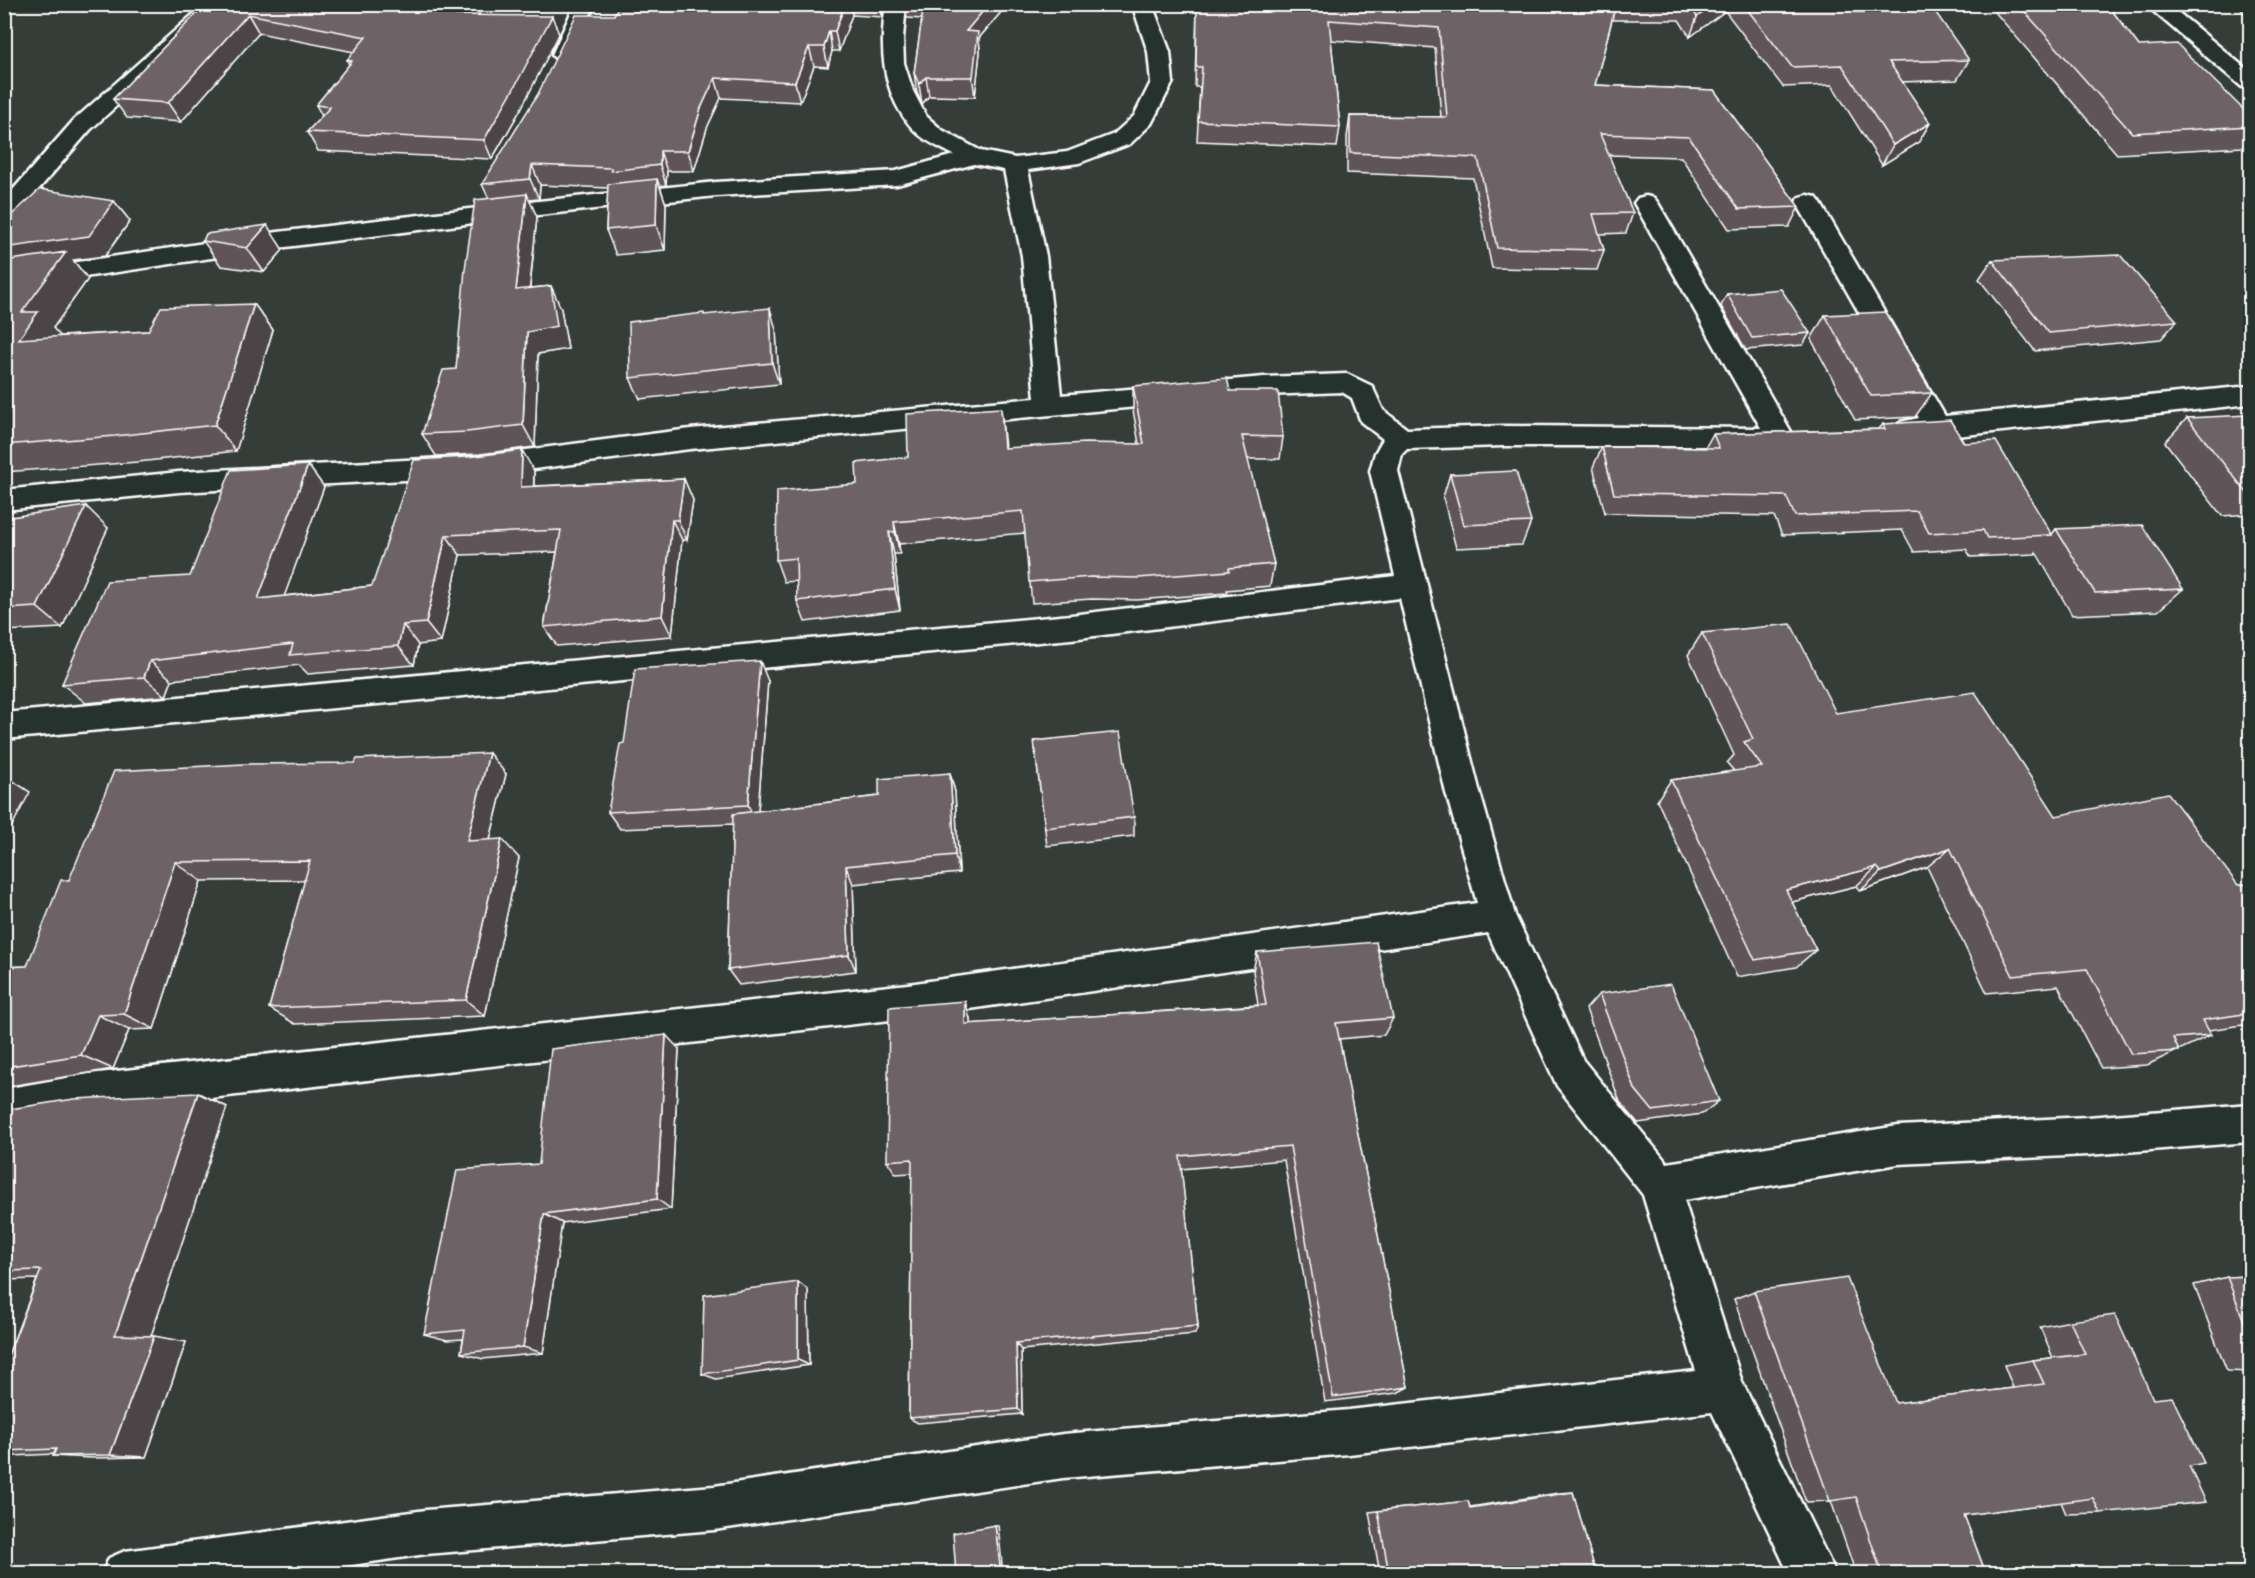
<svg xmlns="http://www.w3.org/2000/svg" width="2255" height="1578" viewBox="0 0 2255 1578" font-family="Delius,sans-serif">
<rect width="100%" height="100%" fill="#343d38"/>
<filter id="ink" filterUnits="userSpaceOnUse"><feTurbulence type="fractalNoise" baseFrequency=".0167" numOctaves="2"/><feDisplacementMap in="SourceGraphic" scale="12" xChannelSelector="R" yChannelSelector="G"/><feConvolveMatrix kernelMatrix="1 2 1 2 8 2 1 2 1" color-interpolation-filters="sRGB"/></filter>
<g filter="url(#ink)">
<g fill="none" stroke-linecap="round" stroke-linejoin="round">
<defs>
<g id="minor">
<path d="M205,4H228L90,130L12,220L4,222V200L74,120Z"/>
<path d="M575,4H595L570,59L563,61L556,59L552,55Z"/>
<path d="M886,4H906L903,38L904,63L913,91L926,116L942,130L981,151L1015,158L1067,152L1114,134L1134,116L1151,82L1148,52L1132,4H1152L1170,52L1173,82L1151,124L1130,144L1079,163L1028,170L1046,256L1061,395L1264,377L1347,374L1372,386L1383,410L1407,429L1503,426L1761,428L1634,203L1638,198L1646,196L1654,198L1658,203L1793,435L1789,442L1779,445L1768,440L1757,446H1503L1407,449L1402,454L1398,471L1480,793L1515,915L1583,1060L1667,1163L1898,1126L2088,1117L2250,1104V1142L2088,1155L1898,1164L1684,1200L1742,1382L1836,1574H1789L1712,1412L1349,1454L1063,1478L714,1530L426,1554L291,1574H102L109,1558L125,1551L426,1510L714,1486L1063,1434L1349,1410L1696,1371L1643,1195L1557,1086L1488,933L908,1018L89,1112L4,1127V1089L89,1074L908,984L1477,903L1446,793L1400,598L1071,639L4,739V713L1071,615L1395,576L1370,471L1375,453L1383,439L1361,422L1352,398L1342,392L1264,395L690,449L480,476L179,492L4,510V490L179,472L480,456L690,429L1035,398L1022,256L1004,170L974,164L897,185L716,196L520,217L278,248L4,289V273L278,232L520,203L716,182L896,171L954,155C941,148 926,142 915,131C882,97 879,48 886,4Z"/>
<path d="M2145,4H2168L2250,72V88L2242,87Z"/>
<path d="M1808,195L1816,197L1820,202L1945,416L2250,386V404L1938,438L1910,439L1900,436L1896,429L1900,422L1919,418L1796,202L1800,197Z"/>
</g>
</defs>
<use href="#minor" stroke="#fff" stroke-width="5"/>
<use href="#minor" fill="#26332d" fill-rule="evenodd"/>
</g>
<g fill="#5e5558" stroke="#fff" stroke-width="1.5">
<path d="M206,4L479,15L559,34L521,109L492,159L318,151L307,132L322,116L316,105L349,65L347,60L354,52L259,33L181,122L127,118L113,99Z"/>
<path d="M620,4H885L882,17L852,15L839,51H832L828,67L814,66L800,102L721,98L707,128L694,171H667L666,185L660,186L666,204L665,250L616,255L606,230L608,188L540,185L539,199L529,200L537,217L530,288L551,286L561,309L568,349L538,354L535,447L480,454L436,456L422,434L456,369L489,199L482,184L614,15Z"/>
<path d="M905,4H1008L979,38L980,52L975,97L929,96L922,104L917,93L914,73L922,19L907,18Z"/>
<path d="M1197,4H1850L1855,12L1969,60L1957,80L1902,82L1930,123L1918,143L1882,165L1832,85L1783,87L1725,11L1690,37L1679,20H1612L1595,85L1714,90L1799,207L1789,227L1729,229L1681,157L1608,155L1633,213L1626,233L1599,234L1604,250L1597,270L1492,268L1473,178L1347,173V137L1350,116L1441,117L1435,48L1331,40L1340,127L1337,147L1197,141L1200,87H1195Z"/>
<path d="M1988,4H2107L2139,46L2250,116V138L2243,147L2117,154Z"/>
<path d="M2237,4H2250V20Z"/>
<path d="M114,201L130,221L105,256L73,260L88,279L53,328L60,336L148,331L254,304L273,330L236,451L138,462L4,472V222Z"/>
<path d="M203,241L283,250L264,272L221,266Z"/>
<path d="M1992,260L2177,321L2161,339L2035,351L1979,279Z"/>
<path d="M1727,294L1810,333L1803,345L1746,350L1721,306Z"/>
<path d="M704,315L776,330L779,384L640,399L630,378Z"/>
<path d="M1825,315L1932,393L1915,417L1855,420L1811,339Z"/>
<path d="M1133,386L1230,391L1283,437L1280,459H1247L1274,564L1270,586L1227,590V593L1137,600L1092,599L1032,603L1025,533L899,544L900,554H894L900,610L805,622L797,601V581L784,582L776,560L857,484L1001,408L1005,448L1139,444L1133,410Z"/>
<path d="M2250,417V514L2222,516L2165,442L2187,418Z"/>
<path d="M1883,424L1964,443L2052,534L2056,529L2183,589L2158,611L2072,615L2036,552L2035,554L1971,557L1966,549L1914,552L1902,530L1782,535L1774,516L1605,513L1593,467L1602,447L1705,448L1713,434L1879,429Z"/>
<path d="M308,465L324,487L284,596L372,586L534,471V486L684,479L693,500L687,540H682L672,636L557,646L544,627L557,552L460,555L441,642L418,645L414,665L308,674L299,665L172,680L166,696L86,703L62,684L190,576Z"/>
<path d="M1450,474L1531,522L1522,545L1456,548L1443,497Z"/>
<path d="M4,518L108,528L62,628L4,631Z"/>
<path d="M1702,633L1836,713L2056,816L2238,885L2250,884V1024L2208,1030L2211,1035L2147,1065L2101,1068L2058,986L1987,993L1927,867L1860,891L1856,886L1792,902L1816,950L1796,967L1737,977L1657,800L1671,780L1734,771L1727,763L1734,755L1688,655Z"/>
<path d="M768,681L758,811L879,796L950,773L955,792L959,873L853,884L856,971L739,985L728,970L733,824L620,829L608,812L624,743Z"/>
<path d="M1034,741L1134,817V836L1047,846Z"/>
<path d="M506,774L490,840L519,858L485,1016L295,1024L269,1008L305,880L201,881L154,1029L129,1030L113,1069L4,1087V967L27,966L69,880Z"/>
<path d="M1257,952L1393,1018L1384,1035L1339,1039L1408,1387L1397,1393L1325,1402L1284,1160L1181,1169L1198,1326L1195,1334L1021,1350L1022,1414L918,1423L909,1418L912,1173L896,1174L887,1161L970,1019V1024L1258,1005L1253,971Z"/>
<path d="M1599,994L1719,1101L1702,1114L1638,1123L1620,1102L1586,1009Z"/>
<path d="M679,1049L671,1209L562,1223L543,1353L483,1359L461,1353L463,1339L447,1340L424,1334L539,1164Z"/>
<path d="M198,1093L227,1107L151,1336L186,1342L146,1457L91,1458L53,1456L54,1454L12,1456L4,1455V1366L37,1279L4,1280V1110Z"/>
<path d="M2250,1276V1372L2227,1371L2194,1285L2227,1277Z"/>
<path d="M798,1282L808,1290L809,1365L716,1379L702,1374Z"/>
<path d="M1754,1291L1896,1403L2013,1388L2004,1365L2033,1360L2053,1358L2040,1327L2070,1321L2153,1399L2189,1466L2100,1513L2066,1514L2061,1502L1964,1515L1986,1574H1856L1831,1501L1806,1502L1734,1299Z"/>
<path d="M1573,1492L1596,1574H1380L1369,1512L1468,1501L1470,1507L1558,1493Z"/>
</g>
<g fill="#4c4547" stroke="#fff" stroke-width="1.5">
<path d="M464,4H486L464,33L456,15Z"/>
<path d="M845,4H851L852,15L839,51L835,31Z"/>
<path d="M880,4H885L882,17Z"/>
<path d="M989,4H1008L979,38L980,52L975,97L966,31Z"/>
<path d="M1715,4H1728L1725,11L1690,37L1697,17Z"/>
<path d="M248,14L259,33L181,122L168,103Z"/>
<path d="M552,16L559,34L521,109L492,159L484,140Z"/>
<path d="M829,31L832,51L828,67L824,47Z"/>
<path d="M809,47L814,66L800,102L795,82Z"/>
<path d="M926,77L929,96L922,104L919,84Z"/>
<path d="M715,78L721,98L707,128L694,171L688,151L701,108Z"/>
<path d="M1930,123L1918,143L1882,165L1893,145Z"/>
<path d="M660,151L667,171L666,185L660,165Z"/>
<path d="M532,165L540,185L539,199L530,179Z"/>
<path d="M657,179L666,204L665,250L656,225Z"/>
<path d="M527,194L537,217L527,313L516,290Z"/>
<path d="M114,201L130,221L105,256L73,260L88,279L53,328L62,338L19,339L22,312L4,264V248Z"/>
<path d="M267,225L283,250L264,272L247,248Z"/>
<path d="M551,286L561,309L568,349L538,354L535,447L523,425L527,332Z"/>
<path d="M254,304L273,330L236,451L215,425Z"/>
<path d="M770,308L776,330L779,384L772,363Z"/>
<path d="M522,450L534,471L533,507L521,487Z"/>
<path d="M308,465L324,487L276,619L258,599Z"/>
<path d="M684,479L693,500L687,540L678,520Z"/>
<path d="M86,506L108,528L62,628L37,607Z"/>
<path d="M672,520L682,540L672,636L662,616Z"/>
<path d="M894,522L899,544L900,554L895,532Z"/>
<path d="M889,532L894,554L900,610L895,589Z"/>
<path d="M446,535L460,555L441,642L426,623Z"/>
<path d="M403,625L418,645L414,665L398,646Z"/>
<path d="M150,661L172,680L166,696L144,677Z"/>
<path d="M760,661L768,681L757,823L748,805Z"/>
<path d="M489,753L506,774L485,860L467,841Z"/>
<path d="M950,773L955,792L959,873L955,855Z"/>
<path d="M4,775L30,792L4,841Z"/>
<path d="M502,839L519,858L485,1016L466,1000Z"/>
<path d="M1950,848L1927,867L1860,891L1881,872Z"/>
<path d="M175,862L201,881L154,1029L124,1014Z"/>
<path d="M846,866L853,884L856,971L849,955Z"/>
<path d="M1877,867L1856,886L1768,908L1786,890Z"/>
<path d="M965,1001L970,1019V1041L965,1024Z"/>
<path d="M98,1015L129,1030L113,1069L81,1055Z"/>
<path d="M666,1035L679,1049L671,1209L657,1199Z"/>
<path d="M198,1093L227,1107L149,1342L115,1335Z"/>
<path d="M544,1214L562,1223L543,1353L523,1347Z"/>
<path d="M798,1282L808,1290L809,1365L798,1360Z"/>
<path d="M154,1336L186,1342L146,1457L110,1455Z"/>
<path d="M1016,1343L1021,1350L1022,1414L1018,1409Z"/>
<path d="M995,1525H998L1003,1574H1001Z"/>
</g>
<g fill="#6d6366" stroke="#fff" stroke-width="1.5">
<path d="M206,4H464L456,15L552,16L513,90L484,140L307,132L330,107L316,105L352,61L347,60L366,37L248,14L168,103L113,99Z"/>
<path d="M620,4H845L835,31H829L824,47H809L795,82L715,78L701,108L688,151H660V165L611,171V168L532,165L530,179L482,184L538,94L576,15H614Z"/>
<path d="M924,4H989L966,31L978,32L973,77H926L919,84L914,73Z"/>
<path d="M1197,4H1616L1595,85L1714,90L1799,207L1739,209L1689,137L1600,134L1633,213L1593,214L1604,250L1497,248L1478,158L1350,153V116L1447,117L1439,28L1329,20L1340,127L1198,121L1202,67H1196Z"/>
<path d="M1689,4H1715L1697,17Z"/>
<path d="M1743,4H1850L1855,12L1934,10L1969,60L1889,62L1930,123L1893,145L1842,65L1792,67Z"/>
<path d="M2018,4H2107L2139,46L2177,44L2250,116V126L2132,133Z"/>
<path d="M657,179L656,225L606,230L608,184Z"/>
<path d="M40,189L114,201L89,236L4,248V222Z"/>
<path d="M527,194L516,290L551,286L557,326L527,332L523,425L467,432L422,434L443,370L456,369L465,269L475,200Z"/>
<path d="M267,225L247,248L203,241L206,234Z"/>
<path d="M66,252L22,312H38L19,339L148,331L161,307L254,304L215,425L115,436L4,445V261Z"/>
<path d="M2120,255L2177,321L2049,333L1992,260Z"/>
<path d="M1781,289L1810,333L1752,338L1727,294Z"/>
<path d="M770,308L772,363L630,378L629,322L704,313V315Z"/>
<path d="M1885,312L1932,393L1871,396L1825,315Z"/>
<path d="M1227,378L1230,391H1278L1283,437L1242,436L1274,564L1229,568V571L1138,578L1091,577L1029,582L1023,511L894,522L895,532H889L895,589L797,601L796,558L776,560L777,491L857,484L856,463L908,457L907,414L1001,408L1004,448L1085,443L1144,444L1133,386Z"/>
<path d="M2248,415L2250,417V493H2247L2187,418Z"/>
<path d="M1950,420L1964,443L1996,441L2052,535L1987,538L1983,530L1929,533L1917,511L1795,516L1786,496L1614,494L1602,447L1719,448L1713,434L1885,429L1883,424Z"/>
<path d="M522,450L521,487L684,479L678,520H672L662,616L544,627L561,530L446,535L426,623L403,625L398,646L290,655L293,644L150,661L144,677L62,684L107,581L190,576L231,470L308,465L258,599L372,586L414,460L467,457Z"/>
<path d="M1516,471L1531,522L1464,525L1450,474Z"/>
<path d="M86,506L37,607L4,609V518Z"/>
<path d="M2142,525L2183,589L2095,593L2056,529Z"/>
<path d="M1791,624L1836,713L1975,692L2056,816L2168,793L2238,885L2250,884V1013L2203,1020L2211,1035L2173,1038L2179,1051L2131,1054L2087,969L2013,976L1950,848L1881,872L1877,867L1786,890L1816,950L1755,960L1671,780L1762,767L1744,742L1753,739L1702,633Z"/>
<path d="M760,661L748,805L608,812L620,744L624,743L635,669Z"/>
<path d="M1120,732L1134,817L1045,828L1034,741Z"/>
<path d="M489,753L467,841L502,839L466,1000L269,1008L310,861L175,862L124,1014L98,1015L81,1055L4,1067V967L27,966L61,880H69L114,771L244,764L355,763L357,759Z"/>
<path d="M950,773L955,855L846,866L849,955L728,970L733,814L879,796V779Z"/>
<path d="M1376,942L1393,1018L1336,1023L1408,1387L1333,1397L1290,1146L1180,1156L1198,1326L1016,1343L1018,1409L909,1418L912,1159L887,1161L889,1007L965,1001V1024L1266,1005L1257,952Z"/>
<path d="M1671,984L1719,1101L1653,1111L1635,1089L1599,994Z"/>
<path d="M666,1035L657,1199L544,1214L523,1347L461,1353L465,1330L424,1334L457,1170L539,1164L551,1049Z"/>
<path d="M198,1093L115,1335L154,1336L110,1455L53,1456L56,1449L4,1451V1366L41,1270L4,1271V1110L74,1099Z"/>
<path d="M2250,1276V1337L2227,1277Z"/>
<path d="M1847,1278L1896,1403L2044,1384L2033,1360L2085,1354L2070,1321L2115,1315L2153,1399L2172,1397L2204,1463L2189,1466L2206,1502L2100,1513L2093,1498L1964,1515L1986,1574H1882L1856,1497L1830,1501L1754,1291Z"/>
<path d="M798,1282V1360L702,1374L704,1295Z"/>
<path d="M1573,1492L1596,1574H1389L1378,1511L1468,1501L1470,1508Z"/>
<path d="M995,1525L1001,1574H956L953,1533Z"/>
</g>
</g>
<rect width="2255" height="1578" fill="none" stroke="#26332d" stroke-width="24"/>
<rect x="12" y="12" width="2231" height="1554" fill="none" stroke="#fff" stroke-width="2" filter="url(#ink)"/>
</svg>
